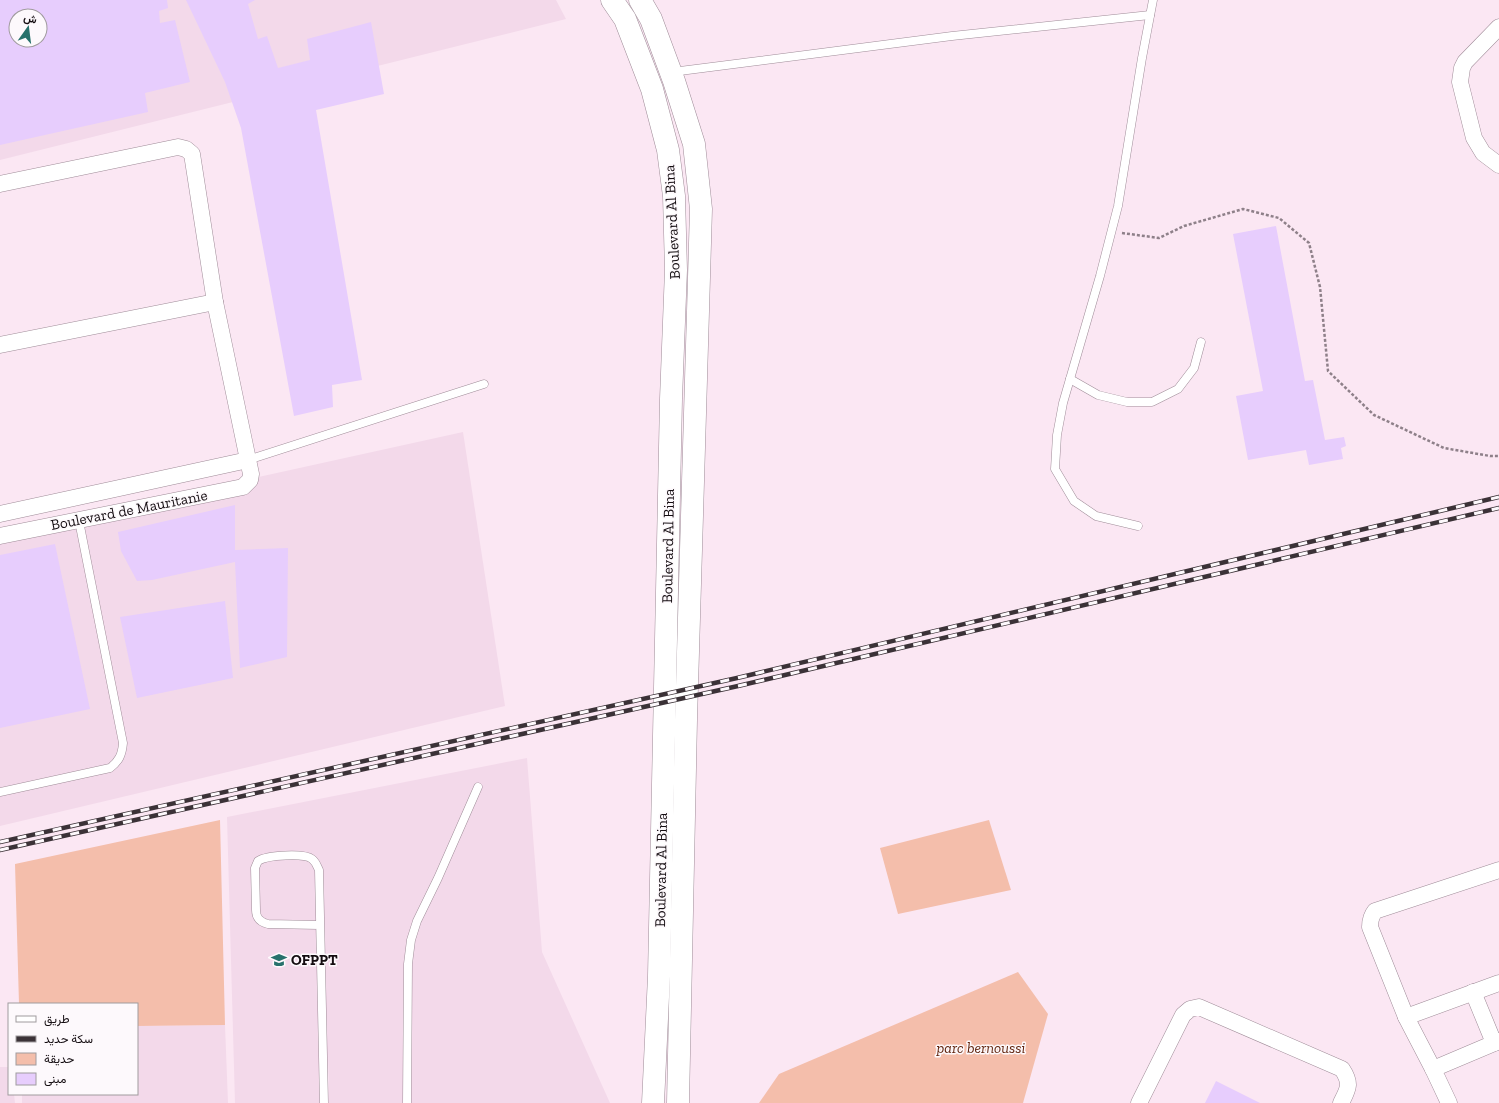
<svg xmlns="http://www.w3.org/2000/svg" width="1499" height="1103" viewBox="0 0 1499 1103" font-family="'Zilla Slab',Vazirmatn,serif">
<rect width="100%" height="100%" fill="#fbe7f3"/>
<g fill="#f3d9ea" fill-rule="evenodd">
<path d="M0,0H556L566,19L0,160ZM16,16H40V40H16Z"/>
<path d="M463,432L505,706L0,826V534Z"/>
<path d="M527,758L542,952L610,1103H329L328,1050V1103H235L227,817Z"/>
<path d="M225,1025L228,1103H22V1094H137V1026Z"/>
<path d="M0,1067H9V1094H14L15,1103H0Z"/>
</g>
<g fill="#f4beab">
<path d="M220,820L225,1025L137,1026V1004H19L15,864Z"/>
<path d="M989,820L1011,890L898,914L880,848Z"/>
<path d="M1018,972L1048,1014L1023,1103H759L779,1074Z"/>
</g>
<g fill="#e7cdfd" fill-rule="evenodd">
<path d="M0,0H167L168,8L159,11L160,23L175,20L190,82L145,93L148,112L0,145ZM16,16H40V40H16Z"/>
<path d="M186,0H255L248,4L258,39L267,36L278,68L310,60L307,39L371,22L384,94L316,110L362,380L332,385L333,407L294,416L241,128L225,82Z"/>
<path d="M1276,226L1305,381L1313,380L1325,440L1344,437L1346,446L1341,448L1343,459L1309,465L1306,450L1248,460L1236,396L1263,391L1233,234Z"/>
<path d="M235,505V550L288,548L287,657L240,668L235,562L152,580L137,581L121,551L118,532Z"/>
<path d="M55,544L90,709L0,728V555Z"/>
<path d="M225,601L233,678L137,698L120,617Z"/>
<path d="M1216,1081L1260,1103H1205Z"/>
</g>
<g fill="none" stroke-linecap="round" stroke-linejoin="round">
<defs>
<g id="lane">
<path d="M672,72L952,36L1150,15"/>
<path d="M1070,379L1098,395L1127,402H1152L1178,389L1194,368L1201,342"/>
<path d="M248,460L484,384"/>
<path d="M1138,526L1096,516L1074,501L1055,469L1057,435L1063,403L1100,276L1118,206L1142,58L1153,0"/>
<path d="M0,792L110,768C119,761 122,755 123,743L79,521"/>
<path d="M319,925L268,924C260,922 256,918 256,910L255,868L258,861C267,855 304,853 312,859C316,862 317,866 319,870L324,1103"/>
<path d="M407,1103L408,964L411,940L417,921L438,878L478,787"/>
</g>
<g id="street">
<path d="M1499,27L1465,62L1462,68L1460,82L1474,138L1483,153L1499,165"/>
<path d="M0,184L178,147L186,149L192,154L215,302L251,474L250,480L243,487L0,536"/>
<path d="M0,345L215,302"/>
<path d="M0,514L248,460"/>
<path d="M1473,992L1494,1043"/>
<path d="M1406,1017L1499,983"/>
<path d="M1433,1069L1406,1017L1370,927C1370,920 1371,916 1375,911L1499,870"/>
<path d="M1139,1103L1183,1015L1190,1009L1199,1007L1342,1069C1352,1084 1348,1089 1341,1103"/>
<path d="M1449,1103L1433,1069L1499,1041"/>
</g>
<g id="secondary">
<path d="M612,0L625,19L652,89L668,150L674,196L676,270L671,399L659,976L653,1103"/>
<path d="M640,0L651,19L674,81L694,144L701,209L686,720L678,1103"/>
</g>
</defs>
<use href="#lane" stroke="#9f8c98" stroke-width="9"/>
<use href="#street" stroke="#9f8c98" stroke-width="17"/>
<use href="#secondary" stroke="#9f8c98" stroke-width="23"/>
<path stroke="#8e8089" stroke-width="2.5" stroke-dasharray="3 2" stroke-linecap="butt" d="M1122,233L1159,238L1184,226L1243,209L1279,218L1309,243L1320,287L1328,371L1374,415L1444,448L1490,456H1499"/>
<use href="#lane" stroke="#fff" stroke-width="8"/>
<use href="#street" stroke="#fff" stroke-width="16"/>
<use href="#secondary" stroke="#fff" stroke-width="22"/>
<defs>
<g id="rail">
<path d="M0,842L737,678L1499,497"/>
<path d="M0,850L738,686L1499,508"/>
</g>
</defs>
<use href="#rail" stroke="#3b3237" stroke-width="4.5"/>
<use href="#rail" stroke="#fdf9fc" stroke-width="3" stroke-dasharray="9" stroke-linecap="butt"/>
</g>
<defs>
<symbol id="university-bare" viewBox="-9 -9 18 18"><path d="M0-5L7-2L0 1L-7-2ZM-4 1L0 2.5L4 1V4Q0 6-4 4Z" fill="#27716c" stroke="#fdf9fc" stroke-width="2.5" paint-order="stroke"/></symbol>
</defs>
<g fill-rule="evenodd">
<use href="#university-bare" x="268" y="949" width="22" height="22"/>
</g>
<g text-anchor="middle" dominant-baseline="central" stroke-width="3" stroke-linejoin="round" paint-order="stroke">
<g font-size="15" fill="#140d11" stroke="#fdf9fc">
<text transform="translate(672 222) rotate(-93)">Boulevard Al Bina</text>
<text transform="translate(129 510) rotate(-11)">Boulevard de Mauritanie</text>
<text transform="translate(668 546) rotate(-89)">Boulevard Al Bina</text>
<text transform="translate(661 870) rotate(-89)">Boulevard Al Bina</text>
</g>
<g font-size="15" font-weight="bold" fill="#140d11" stroke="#fdf9fc" text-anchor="start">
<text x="291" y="960">OFPPT</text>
</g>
<g font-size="15" font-style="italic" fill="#61240d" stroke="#fdf9fc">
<text x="981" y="1048">parc bernoussi</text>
</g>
</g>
<rect x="8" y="1003" width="130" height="92" fill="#fdf9fc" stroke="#a09b9e"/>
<rect x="16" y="1016" width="20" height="6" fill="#ffffff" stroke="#a09b9e"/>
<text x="44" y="1023" font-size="12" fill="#140d11">طريق</text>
<rect x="16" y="1036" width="20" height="6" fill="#3b3237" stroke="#a09b9e"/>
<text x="44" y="1043" font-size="12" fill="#140d11">سكة حديد</text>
<rect x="16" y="1053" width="20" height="12" fill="#f4beab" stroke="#a09b9e"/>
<text x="44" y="1063" font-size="12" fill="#140d11">حديقة</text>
<rect x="16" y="1073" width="20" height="12" fill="#e7cdfd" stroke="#a09b9e"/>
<text x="44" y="1083" font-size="12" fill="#140d11">مبنى</text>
<g transform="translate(28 28) rotate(14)"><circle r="19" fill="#fdf9fc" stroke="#a09b9e"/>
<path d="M0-3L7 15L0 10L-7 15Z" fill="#27716c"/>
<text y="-6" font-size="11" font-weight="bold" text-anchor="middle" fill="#140d11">ش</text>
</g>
</svg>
